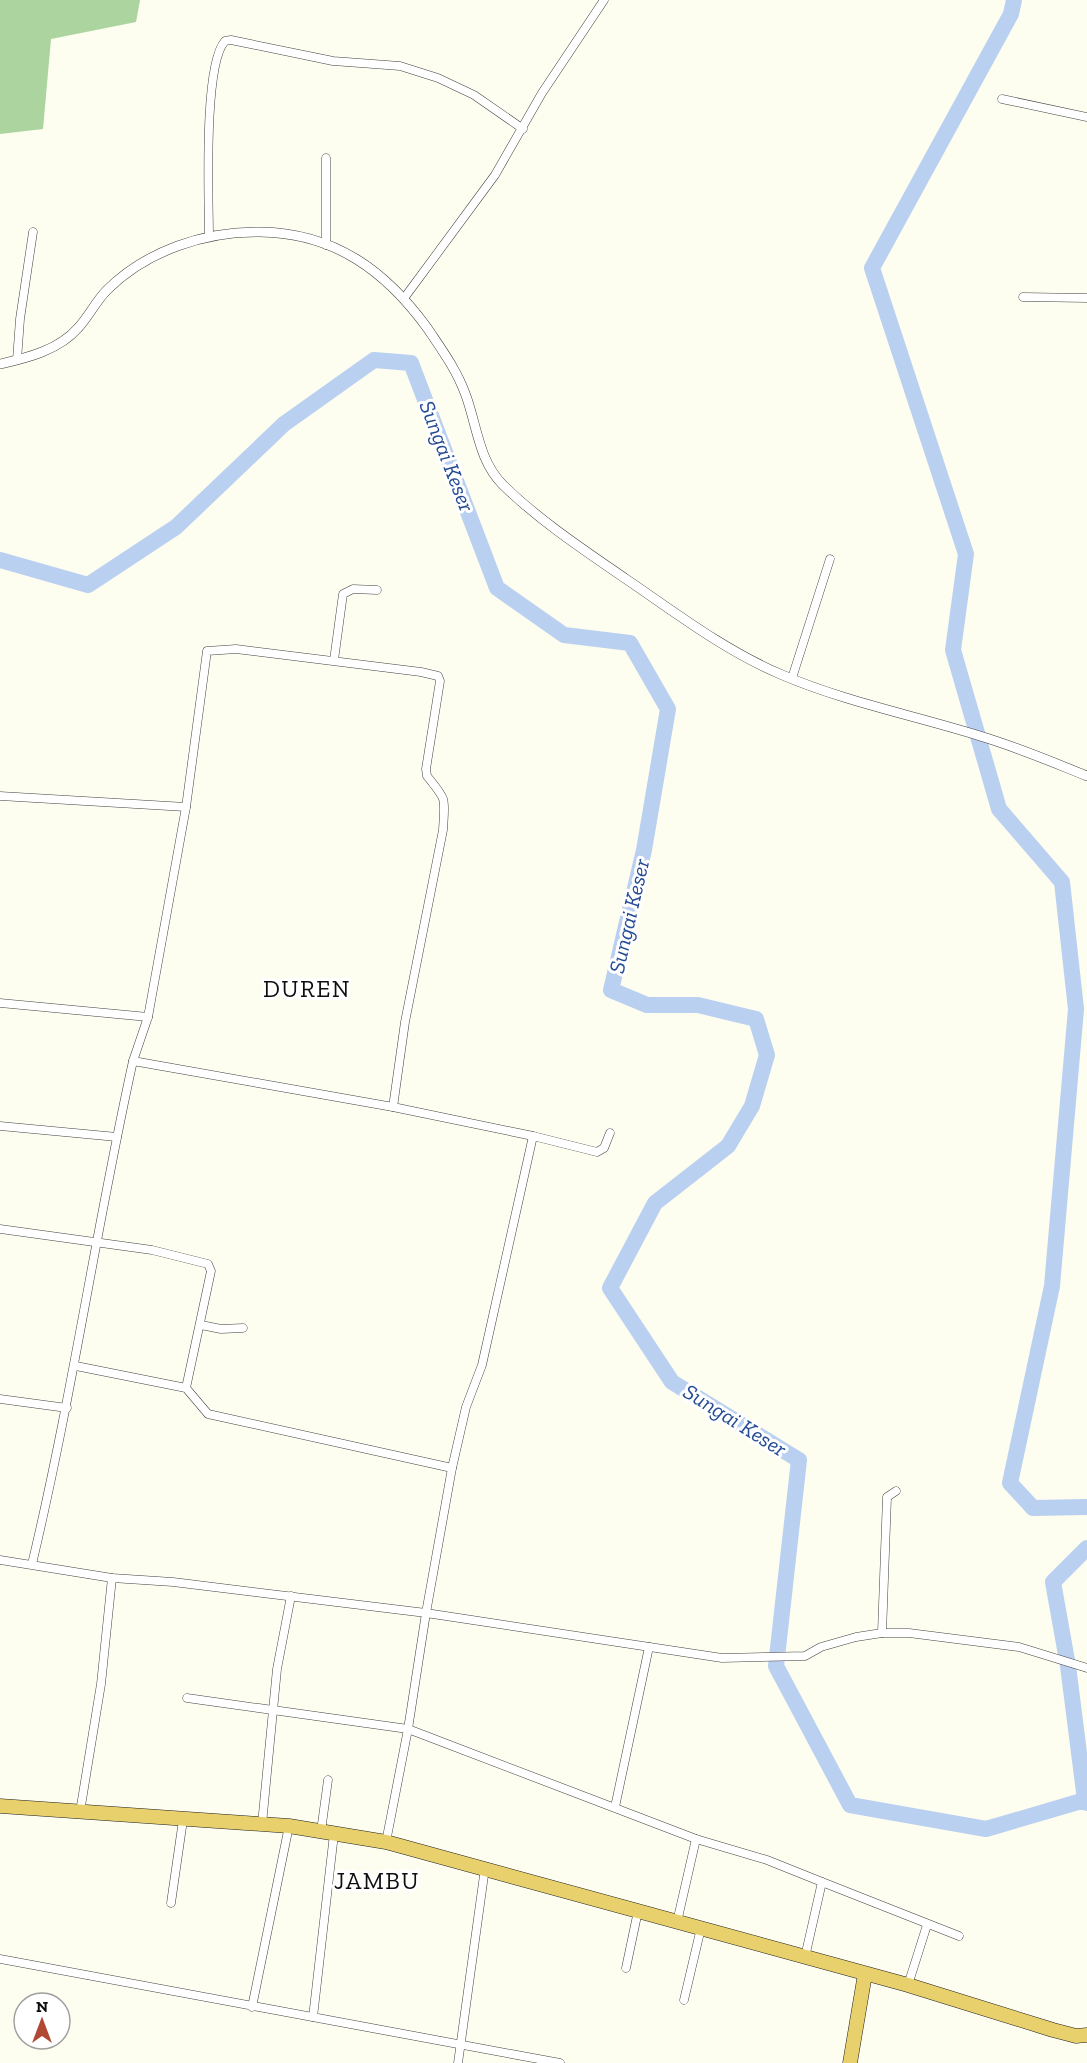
<svg xmlns="http://www.w3.org/2000/svg" width="1087" height="2063" viewBox="0 0 1087 2063" font-family="'Zilla Slab',serif">
<rect width="100%" height="100%" fill="#fdfdf0"/>
<path fill="#abd49e" d="M0,0H140L136,22L51,39L43,129L0,134Z"/>
<g fill="none" stroke-linecap="round" stroke-linejoin="round">
<g stroke="#bad0f0" stroke-width="16">
<path d="M1014,0L1011,14L872,268L966,554L953,650L999,809L1062,882L1076,1009L1052,1286L1010,1483L1033,1508L1087,1507"/>
<path d="M0,560L88,585L176,527L284,424L374,360L411,363L497,588L564,635L630,643L668,709L644,850L611,990L647,1005H698L756,1019L767,1055L752,1106L728,1146L655,1203L610,1288L672,1382L799,1460L776,1666L850,1805L986,1829L1085,1800L1087,1803"/>
<path d="M1085,1800L1068,1666L1053,1582L1087,1548"/>
</g>
<defs>
<g id="minor">
<path d="M1002,99L1087,117"/>
<path d="M326,158V245"/>
<path d="M209,237C209,201 203,65 225,41L231,40L333,61L400,66L438,78L474,95L523,129"/>
<path d="M405,297L495,175L542,93L604,0"/>
<path d="M1023,297L1087,298"/>
<path d="M17,360L20,319L33,232"/>
<path d="M334,660L343,594L353,589L377,590"/>
<path d="M792,678L830,559"/>
<path d="M0,796L186,807"/>
<path d="M0,1003L148,1017"/>
<path d="M133,1061L148,1017L186,807L207,651L236,649L421,672L438,676L440,681L426,769L427,776C447,801 445,796 443,830L405,1022L393,1107"/>
<path d="M0,1126L117,1137"/>
<path d="M533,1136L597,1152L604,1148L610,1133"/>
<path d="M0,1229L152,1250L208,1264L211,1271L186,1388"/>
<path d="M201,1325L221,1329L243,1328"/>
<path d="M76,1366L186,1388L208,1414L452,1468"/>
<path d="M0,1399L67,1408"/>
<path d="M0,1560L112,1578L173,1582L426,1613L408,1729L386,1842"/>
<path d="M32,1564C72,1397 96,1228 133,1061L393,1107L533,1136L482,1365L466,1407L452,1468L426,1613L722,1658L805,1656L821,1647L856,1637L882,1633H909L1019,1647L1087,1668"/>
<path d="M882,1633L887,1497L896,1491"/>
<path d="M187,1698L408,1729L696,1839L767,1860L822,1882L805,1957"/>
<path d="M615,1807L649,1647"/>
<path d="M80,1812L101,1684L112,1578"/>
<path d="M262,1824L277,1669L291,1596"/>
<path d="M321,1831L328,1780"/>
<path d="M822,1882L959,1936"/>
<path d="M171,1903L183,1820"/>
<path d="M677,1922L696,1839"/>
<path d="M0,1959L560,2063"/>
<path d="M626,1968L638,1911"/>
<path d="M908,1985L927,1925"/>
<path d="M684,2000L701,1928"/>
<path d="M252,2007L289,1826"/>
<path d="M313,2017L334,1834"/>
<path d="M458,2063L485,1868"/>
</g>
<path id="tertiary" d="M0,364C27,358 59,350 78,328C89,316 96,301 107,290C146,251 205,231 260,232C335,233 386,271 428,329C442,350 456,369 465,393C477,424 478,460 503,485C540,521 584,550 626,579C676,613 724,650 780,674C845,702 913,715 980,736C1017,747 1052,762 1087,776"/>
<g id="trunk">
<path d="M0,1806L289,1826L386,1842L908,1985L1053,2030L1076,2036L1087,2035"/>
<path d="M850,2063L865,1974"/>
</g>
</defs>
<use href="#minor" stroke="#414141" stroke-width="9"/>
<use href="#tertiary" stroke="#414141" stroke-width="10"/>
<use href="#trunk" stroke="#1f1f1f" stroke-width="15"/>
<use href="#minor" stroke="#fff" stroke-width="8"/>
<use href="#tertiary" stroke="#fff" stroke-width="9"/>
<use href="#trunk" stroke="#e8d06c" stroke-width="14"/>
</g>
<g text-anchor="middle" dominant-baseline="central" stroke-width="6" stroke-linejoin="round" paint-order="stroke">
<g font-size="22" font-style="italic" fill="#244b93" stroke="#fff">
<text transform="translate(447 456) rotate(69)">Sungai Keser</text>
<text transform="translate(629 916) rotate(-77)">Sungai Keser</text>
<text transform="translate(735 1420) rotate(32)">Sungai Keser</text>
</g>
<g font-size="24" letter-spacing="1.5" fill="#0e0e0e" stroke="#fff">
<text x="307" y="988">DUREN</text>
<text x="377" y="1880">JAMBU</text>
</g>
</g>
<g transform="translate(42 2021)"><circle r="28" fill="#ffffff" stroke="#9f9f9f" stroke-width="1.5"/>
<path d="M0-4.5L10 22L0 15L-10 22Z" fill="#b04834"/>
<text y="-9" font-size="16" font-weight="bold" text-anchor="middle" fill="#0e0e0e">N</text>
</g>
</svg>
